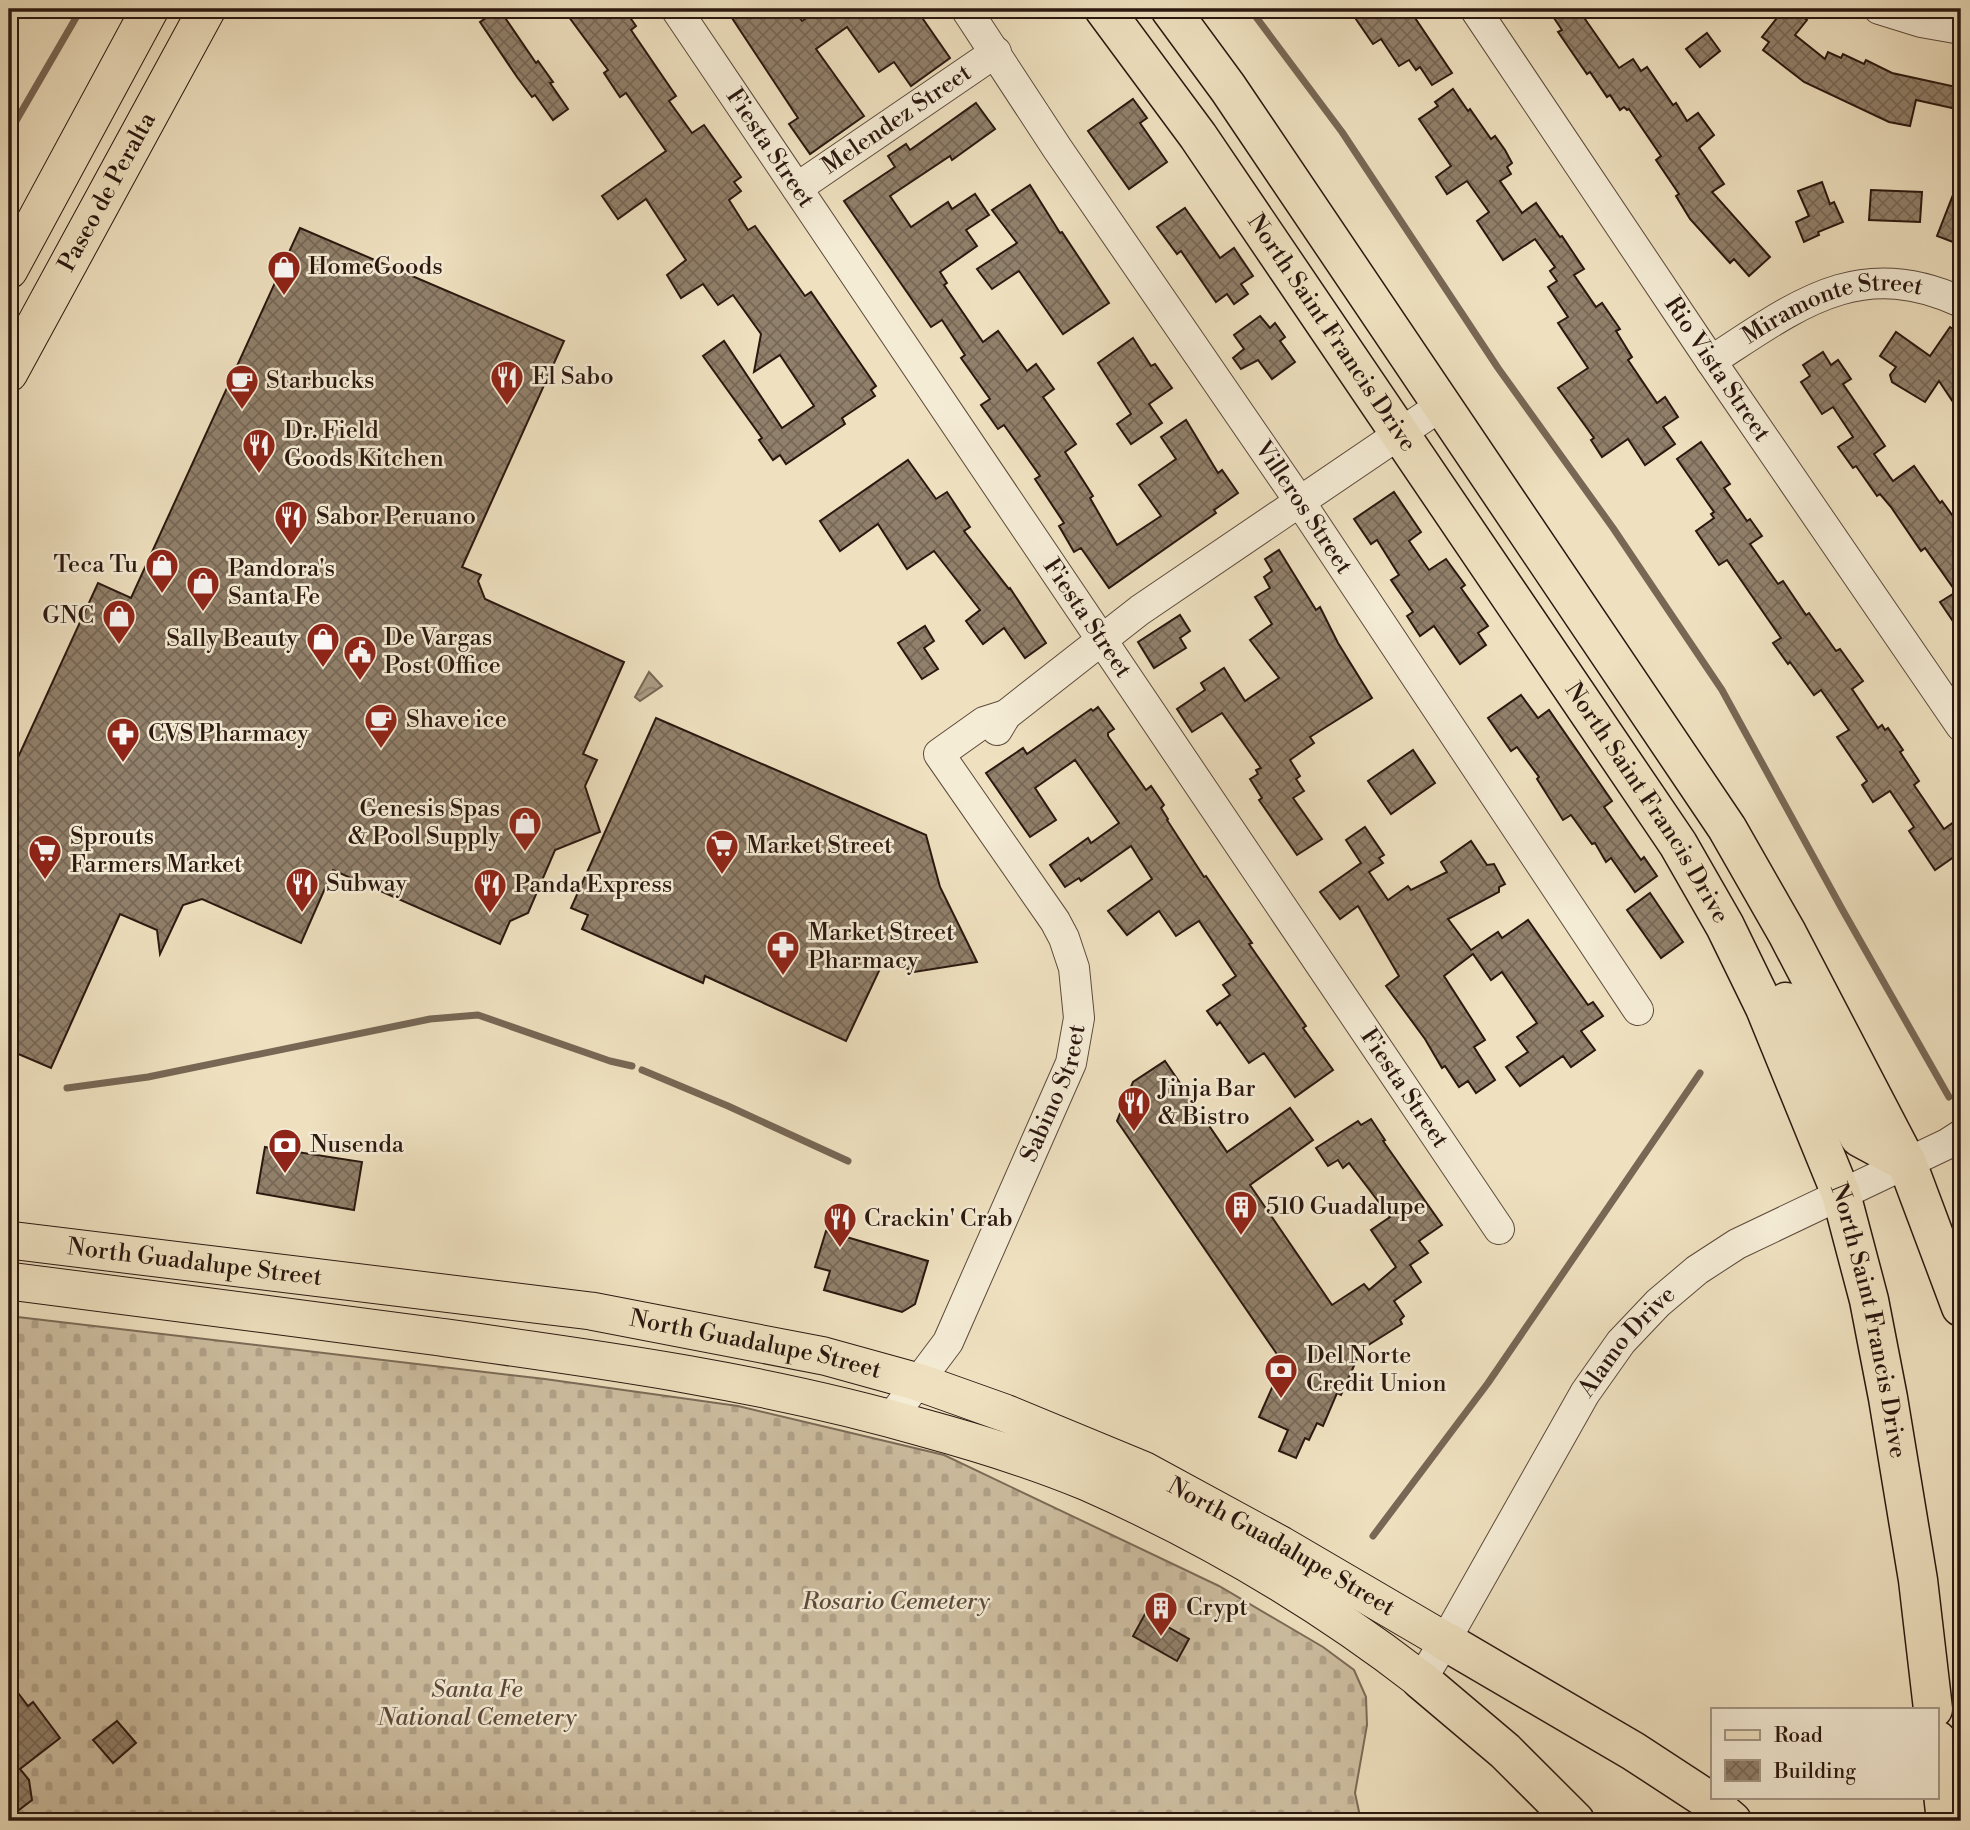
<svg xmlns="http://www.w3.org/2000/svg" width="1970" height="1830" viewBox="0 0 1970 1830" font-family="'Libre Bodoni',serif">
<defs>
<pattern id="cemetery-stones" width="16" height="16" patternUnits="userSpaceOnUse" patternTransform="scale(1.75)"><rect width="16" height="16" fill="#cebfa2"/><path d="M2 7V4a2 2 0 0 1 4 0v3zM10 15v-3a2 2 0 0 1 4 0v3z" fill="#b1a38a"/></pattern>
<pattern id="water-waves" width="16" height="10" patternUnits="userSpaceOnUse" patternTransform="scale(1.75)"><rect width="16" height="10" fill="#ac9c84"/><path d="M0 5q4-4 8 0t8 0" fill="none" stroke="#8c7e6a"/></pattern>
<pattern id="building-cross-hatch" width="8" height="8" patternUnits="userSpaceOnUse" patternTransform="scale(1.75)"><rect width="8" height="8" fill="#91806b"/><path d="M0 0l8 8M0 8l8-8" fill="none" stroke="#776856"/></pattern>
</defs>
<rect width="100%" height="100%" fill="#efe1c0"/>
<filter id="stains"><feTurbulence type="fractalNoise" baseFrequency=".00286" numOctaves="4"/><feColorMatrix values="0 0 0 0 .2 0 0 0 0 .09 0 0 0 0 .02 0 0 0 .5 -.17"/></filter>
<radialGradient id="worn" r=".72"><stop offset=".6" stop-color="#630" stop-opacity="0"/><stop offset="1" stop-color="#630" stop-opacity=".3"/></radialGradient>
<path fill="url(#cemetery-stones)" stroke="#7c6b58" stroke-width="2" d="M9,1316L545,1379L738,1406L944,1455L1219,1586L1323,1647L1354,1670L1366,1697L1367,1725L1355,1793L1361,1821H9Z"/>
<path fill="url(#water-waves)" stroke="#786755" stroke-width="2" d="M649,672L662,686L640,701L635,697Z"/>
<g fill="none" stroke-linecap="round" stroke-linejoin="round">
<g stroke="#786755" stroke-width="7">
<path d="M1250,9L1342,132L1498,368L1613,528L1722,690L1842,909L1949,1097"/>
<path d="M9,133L81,9"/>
<path d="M642,1070L728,1106L848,1161"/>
<path d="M67,1088L148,1077L430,1019L478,1015L610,1061L632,1066"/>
<path d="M1373,1536L1488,1383L1700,1073"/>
</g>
</g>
<g fill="url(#building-cross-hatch)" stroke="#2b170f" stroke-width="2">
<path d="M499,9L536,63L538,61L553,82L550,83L568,109L553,120L535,95L532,97L517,77L480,22Z"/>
<path d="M563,9H624L636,26L631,30L676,96L669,101L692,133L704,125L741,177L734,182L741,191L729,200L748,230L755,226L805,296L811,292L876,386L871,390L875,396L842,418L845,424L786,464L780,455L773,460L759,440L762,438L703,356L724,341L782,428L814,406L780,355L754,372L761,334L733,295L718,305L703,284L681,298L667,275L686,260L646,199L618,219L602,196L666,151L626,93L620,97L604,73L608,70Z"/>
<path d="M726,9H793L802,21L820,9H916L950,58L911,86L894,62L879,72L847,27L816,49L864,116L810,154L789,124L798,118Z"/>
<path d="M1349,9H1409L1452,73L1432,85L1420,67L1416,70L1409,60L1399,66L1381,39L1373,44Z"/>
<path d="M1548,9H1578L1619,68L1633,59L1641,71L1647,67L1673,105L1676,103L1687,121L1698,113L1714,135L1699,148L1724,184L1712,192L1770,257L1749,276L1734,259L1730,263L1690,219L1676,196L1679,194L1656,160L1661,156L1629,109L1627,110L1624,107L1620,110L1610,95L1607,97L1590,72L1587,74L1558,32L1562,30Z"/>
<path d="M1784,9H1793L1807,20L1795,35L1825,59L1828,52L1841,58L1843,54L1864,64L1866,60L1892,73L1961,88V110L1916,100L1910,126L1889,122L1804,82L1763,50L1769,42L1762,37Z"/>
<path d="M1707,33L1720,51L1700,67L1686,49Z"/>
<path d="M1453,89L1468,111L1470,109L1491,139L1495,136L1505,150L1512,163L1507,167L1511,174L1500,181L1522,213L1536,203L1560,237L1562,236L1584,269L1574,275L1596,307L1602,303L1620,329L1616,331L1632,357L1628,360L1657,403L1665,397L1678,417L1663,427L1675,444L1645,465L1628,439L1602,457L1591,440L1594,438L1558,388L1588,368L1558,323L1568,317L1548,287L1557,281L1550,271L1555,267L1535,239L1503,260L1477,221L1489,212L1467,181L1447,194L1436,177L1451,166L1419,119L1438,106L1435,102Z"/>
<path d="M1133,99L1147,118L1140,123L1167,162L1129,189L1088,131Z"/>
<path d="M976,103L995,129L952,160L950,156L890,196L911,227L948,202L952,209L975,194L989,215L966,230L977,246L940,272L947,283L944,285L983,342L998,331L1027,371L1036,364L1054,389L1043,397L1076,444L1065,452L1093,496L1090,498L1117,545L1161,516L1139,485L1176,459L1161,437L1186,420L1218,473L1222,470L1238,493L1214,510L1216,513L1109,588L1081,548L1074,552L1059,526L1064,523L1035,479L1040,476L1004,425L998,429L981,405L990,399L961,358L965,355L942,320L931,327L844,201L895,167L888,156L906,144L910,150Z"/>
<path d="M1960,177L1961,178V245L1937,236Z"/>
<path d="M1822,182L1830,204L1834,202L1843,222L1818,232L1819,235L1804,242L1796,222L1809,216L1798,191Z"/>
<path d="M1030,185L1060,233L1062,232L1109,303L1063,334L1019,271L992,289L977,269L1017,243L992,210Z"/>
<path d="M1871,190L1922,192L1920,222L1869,220Z"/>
<path d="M1185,208L1220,258L1234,248L1253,276L1241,284L1248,294L1234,304L1227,294L1216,302L1181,251L1177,254L1157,227Z"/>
<path d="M300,228L564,341L462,567L481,575L478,581L485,599L624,662L583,754L597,760L585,786L600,832L555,850L528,913L510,921L500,944L333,870L301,943L202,899L183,905L160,954L157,930L120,914L51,1068L9,1050V777L98,583L131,598Z"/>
<path d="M1260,316L1270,328L1275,323L1285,337L1280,341L1295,362L1272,379L1258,360L1241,369L1233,358L1244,349L1234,335Z"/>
<path d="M1950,327L1961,334V414L1939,381L1925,402L1892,382L1890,375L1896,367L1880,356L1896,332L1930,356Z"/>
<path d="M1133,338L1151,366L1155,364L1172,388L1149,404L1162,423L1131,444L1117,424L1131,414L1098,363Z"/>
<path d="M1823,352L1831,365L1838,360L1851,379L1843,384L1885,446L1874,454L1893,481L1914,466L1940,503L1942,501L1955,519L1961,514V633L1940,602L1956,592L1925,548L1921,551L1891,507L1880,494L1877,496L1856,466L1853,468L1838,447L1853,437L1833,407L1822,414L1801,382L1810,376L1803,365Z"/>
<path d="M1701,442L1730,484L1724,488L1747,521L1750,519L1762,536L1750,544L1778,584L1783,581L1806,615L1809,613L1836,651L1840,649L1863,681L1852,689L1878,728L1882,725L1885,730L1888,728L1903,750L1900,752L1919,781L1914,785L1944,829L1954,822L1961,832V852L1935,870L1909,831L1914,827L1890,791L1873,802L1862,785L1867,781L1837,737L1849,730L1821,690L1814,695L1790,662L1788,664L1773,643L1781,638L1727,560L1719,565L1696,531L1714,518L1711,514L1714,512L1677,459Z"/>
<path d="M908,460L936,499L947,492L970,527L964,531L1009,589L1010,588L1046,643L1025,658L1004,628L983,644L966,621L980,610L934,551L907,569L878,524L840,551L820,521Z"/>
<path d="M1394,492L1421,532L1409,541L1429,570L1446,559L1465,585L1461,588L1488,626L1478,633L1486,645L1460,664L1434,626L1420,636L1407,616L1413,612L1391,580L1399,575L1377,540L1371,544L1354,519Z"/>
<path d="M1279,550L1316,610L1320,607L1338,643L1372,698L1310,737L1314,743L1290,760L1300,776L1296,779L1304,791L1293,798L1322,839L1297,855L1259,800L1262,798L1250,779L1258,774L1256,770L1261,768L1222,713L1192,732L1177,709L1205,690L1201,683L1224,668L1245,701L1279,678L1250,640L1272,624L1255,597L1270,588L1264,577L1272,571L1265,559Z"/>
<path d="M1180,615L1190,631L1180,638L1186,648L1154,668L1138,642Z"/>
<path d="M925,626L934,641L924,648L938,669L922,679L898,643Z"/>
<path d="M1521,695L1538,718L1549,710L1612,801L1604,807L1641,860L1644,857L1657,876L1635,892L1611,858L1606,862L1595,843L1592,844L1571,815L1563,820L1537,779L1539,777L1517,747L1511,751L1488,718Z"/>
<path d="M1098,707L1114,729L1108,733V736L1146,790L1151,786L1164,805L1161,808L1168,819L1167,820L1204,877L1206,876L1234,917L1252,943L1249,944L1306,1026L1303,1028L1333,1070L1295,1097L1264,1053L1249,1063L1220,1022L1217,1025L1207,1011L1230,995L1223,985L1236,976L1199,921L1176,936L1159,911L1127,935L1108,911L1152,879L1131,846L1081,881L1079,878L1065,887L1050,865L1088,838L1091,843L1119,823L1075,760L1035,788L1056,820L1030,837L986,773L1023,748L1027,754L1091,709L1093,711Z"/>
<path d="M656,718L926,835L940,887L977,962L914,972L885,958L846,1041L705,976L703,983L582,929L588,915L571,908Z"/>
<path d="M1413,750L1435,783L1391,814L1368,781Z"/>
<path d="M1365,827L1384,855L1379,858L1383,863L1369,872L1388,900L1408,886L1411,890L1447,872L1441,862L1471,841L1487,865L1494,864L1505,884L1499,887V892L1448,919L1471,950L1498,932L1502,938L1528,920L1588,1005L1593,1002L1603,1016L1581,1031L1595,1050L1571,1067L1563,1056L1520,1086L1506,1067L1528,1052L1517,1037L1537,1023L1502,972L1491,980L1473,954L1444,976L1485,1040L1474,1047L1495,1080L1476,1093L1468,1081L1459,1087L1445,1066L1442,1068L1425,1039L1386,986L1399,976L1358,906L1340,919L1320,892L1361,863L1346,840Z"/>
<path d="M1650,893L1683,942L1661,958L1627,910Z"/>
<path d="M1165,1061L1227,1152L1290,1108L1313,1140L1250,1185L1332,1305L1364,1284L1369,1290L1396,1267L1371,1230L1390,1217L1349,1163L1343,1168L1338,1160L1328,1166L1316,1148L1358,1121L1361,1125L1371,1119L1385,1140L1383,1141L1442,1225L1419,1241L1428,1253L1410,1265L1421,1282L1394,1301L1404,1316L1400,1320L1402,1324L1362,1349L1365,1353L1357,1359L1341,1395L1337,1393L1323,1426L1317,1423L1309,1440L1305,1438L1296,1458L1279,1451L1288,1430L1259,1417L1283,1363L1117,1121L1133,1082Z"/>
<path d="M265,1147L362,1162L354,1210L257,1193Z"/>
<path d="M826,1231L928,1261L915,1304L902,1312L824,1290L830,1271L815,1267Z"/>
<path d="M1145,1614L1189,1639L1177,1661L1133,1636Z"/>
<path d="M9,1681L28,1706L33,1702L60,1738L20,1769L29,1780L32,1800L19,1810L9,1803Z"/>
<path d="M117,1721L136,1743L113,1763L93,1740Z"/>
</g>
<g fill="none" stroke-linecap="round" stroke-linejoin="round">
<defs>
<g id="minor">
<path id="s1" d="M676,9L1499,1229"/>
<path id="s2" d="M966,9L1057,148L1300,502L1638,1010"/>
<path id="s3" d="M1475,9L1711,361L1961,726"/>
<path d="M1879,9L1921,22L1961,29"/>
<path id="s4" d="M797,188L996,52"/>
<path id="s5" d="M1711,361C1795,307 1858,254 1961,302"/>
<path d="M997,730L1006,715L1140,610L1442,405"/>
<path id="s6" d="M891,1418L948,1342L1071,1063L1079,1018L1074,968L1064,938L1055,921L939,754L984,722L1006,715"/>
<path id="s7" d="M1421,1680L1445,1641L1585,1393L1621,1342L1658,1303L1697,1270L1737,1244L1947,1144L1961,1135"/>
</g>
<g id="major">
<path d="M9,270L150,9"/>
<path id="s8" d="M9,373L207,9"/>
<path id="s9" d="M9,1240L591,1311L824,1356L918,1382L1005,1413L1143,1470L1281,1545L1445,1641"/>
<path d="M9,1281C150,1298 291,1318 432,1336C598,1359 762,1381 924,1428C979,1443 1034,1460 1087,1482C1205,1534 1319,1601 1421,1680"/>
</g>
<g id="highway">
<path id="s10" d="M1104,9L1198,136L1678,844L1725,926L1765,1008L1841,1194L1869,1300L1888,1398L1918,1580L1933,1709"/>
<path d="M1170,9L1228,88L1727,828L1787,933L1907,1163L1961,1307"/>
<path d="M1786,1002L1859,1137L1907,1163"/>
<path d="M1445,1641L1633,1751L1705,1798L1732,1821"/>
<path d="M1421,1680L1505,1751L1575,1821"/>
<path d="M1937,1740L1946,1821"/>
</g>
</defs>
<use href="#minor" stroke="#5c4a3b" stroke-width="32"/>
<use href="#major" stroke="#2b170f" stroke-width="39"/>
<use href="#highway" stroke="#2b170f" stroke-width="41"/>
<use href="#minor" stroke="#f5ecd6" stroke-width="30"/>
<use href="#major" stroke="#efe1c0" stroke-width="37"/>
<use href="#highway" stroke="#efe1c0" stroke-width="38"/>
</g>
<defs>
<symbol id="shop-pin" viewBox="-11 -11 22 30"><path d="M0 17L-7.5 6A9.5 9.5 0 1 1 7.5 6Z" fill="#8f2418" stroke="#f5ecd6"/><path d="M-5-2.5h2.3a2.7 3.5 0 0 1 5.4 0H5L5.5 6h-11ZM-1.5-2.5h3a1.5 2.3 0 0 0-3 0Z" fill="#fff"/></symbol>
<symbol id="restaurant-pin" viewBox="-11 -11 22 30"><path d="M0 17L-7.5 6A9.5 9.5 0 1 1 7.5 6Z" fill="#8f2418" stroke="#f5ecd6"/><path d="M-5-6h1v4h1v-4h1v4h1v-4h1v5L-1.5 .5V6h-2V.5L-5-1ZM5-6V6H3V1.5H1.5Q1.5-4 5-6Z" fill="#fff"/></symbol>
<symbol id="cafe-pin" viewBox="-11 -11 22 30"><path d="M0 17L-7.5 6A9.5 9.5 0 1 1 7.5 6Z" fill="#8f2418" stroke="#f5ecd6"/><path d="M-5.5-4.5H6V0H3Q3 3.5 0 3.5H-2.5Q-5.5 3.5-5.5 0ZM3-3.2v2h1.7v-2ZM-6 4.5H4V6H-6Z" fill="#fff"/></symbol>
<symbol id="civic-pin" viewBox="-11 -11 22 30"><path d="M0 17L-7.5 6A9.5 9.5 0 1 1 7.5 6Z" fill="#8f2418" stroke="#f5ecd6"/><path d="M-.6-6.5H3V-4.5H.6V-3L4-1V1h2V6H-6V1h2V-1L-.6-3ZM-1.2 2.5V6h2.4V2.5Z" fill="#fff"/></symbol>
<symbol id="pharmacy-pin" viewBox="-11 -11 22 30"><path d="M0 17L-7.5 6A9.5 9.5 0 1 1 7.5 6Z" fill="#8f2418" stroke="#f5ecd6"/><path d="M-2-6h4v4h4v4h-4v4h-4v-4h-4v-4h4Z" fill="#fff"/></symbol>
<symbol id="supermarket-pin" viewBox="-11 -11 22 30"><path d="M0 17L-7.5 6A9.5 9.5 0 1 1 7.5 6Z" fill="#8f2418" stroke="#f5ecd6"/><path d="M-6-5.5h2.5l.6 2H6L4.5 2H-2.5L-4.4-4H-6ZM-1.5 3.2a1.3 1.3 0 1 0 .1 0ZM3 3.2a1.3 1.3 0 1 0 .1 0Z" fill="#fff"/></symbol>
<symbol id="bank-pin" viewBox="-11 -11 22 30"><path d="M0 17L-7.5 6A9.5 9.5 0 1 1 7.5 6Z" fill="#8f2418" stroke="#f5ecd6"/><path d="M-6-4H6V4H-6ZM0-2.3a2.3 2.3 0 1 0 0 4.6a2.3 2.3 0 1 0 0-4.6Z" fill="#fff"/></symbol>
<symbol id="building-pin" viewBox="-11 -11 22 30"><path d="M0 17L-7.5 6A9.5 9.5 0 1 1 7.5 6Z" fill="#8f2418" stroke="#f5ecd6"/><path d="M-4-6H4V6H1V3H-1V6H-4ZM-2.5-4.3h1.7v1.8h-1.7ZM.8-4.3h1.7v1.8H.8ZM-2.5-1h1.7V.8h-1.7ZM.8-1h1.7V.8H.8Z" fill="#fff"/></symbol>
</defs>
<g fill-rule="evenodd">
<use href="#shop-pin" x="265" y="248" width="38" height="52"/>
<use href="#restaurant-pin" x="488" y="358" width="38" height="52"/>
<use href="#cafe-pin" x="223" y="362" width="38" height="52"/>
<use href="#restaurant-pin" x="240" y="426" width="38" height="52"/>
<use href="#restaurant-pin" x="272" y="498" width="38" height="52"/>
<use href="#shop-pin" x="143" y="546" width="38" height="52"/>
<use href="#shop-pin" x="184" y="564" width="38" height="52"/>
<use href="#shop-pin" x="100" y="597" width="38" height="52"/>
<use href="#shop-pin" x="304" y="620" width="38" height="52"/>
<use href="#civic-pin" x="341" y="633" width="38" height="52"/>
<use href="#cafe-pin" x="362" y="701" width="38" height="52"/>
<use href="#pharmacy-pin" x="104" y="715" width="38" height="52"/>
<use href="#shop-pin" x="506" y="804" width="38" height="52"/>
<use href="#supermarket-pin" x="703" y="827" width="38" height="52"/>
<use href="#supermarket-pin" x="26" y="832" width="38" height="52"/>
<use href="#restaurant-pin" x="283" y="865" width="38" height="52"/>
<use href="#restaurant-pin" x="471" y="866" width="38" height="52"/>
<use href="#pharmacy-pin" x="764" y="928" width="38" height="52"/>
<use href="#restaurant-pin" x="1115" y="1084" width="38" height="52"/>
<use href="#bank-pin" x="266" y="1126" width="38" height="52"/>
<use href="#building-pin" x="1222" y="1188" width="38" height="52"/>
<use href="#restaurant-pin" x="821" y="1200" width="38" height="52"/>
<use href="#bank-pin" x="1262" y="1351" width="38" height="52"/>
<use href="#building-pin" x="1142" y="1589" width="38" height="52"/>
</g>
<g text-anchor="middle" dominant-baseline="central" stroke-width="5" stroke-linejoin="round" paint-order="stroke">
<g font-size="24" fill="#2b170f" stroke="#f5ecd6">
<text stroke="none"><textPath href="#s4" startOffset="121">Melendez Street</textPath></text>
<text stroke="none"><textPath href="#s1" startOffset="168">Fiesta Street</textPath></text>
<text stroke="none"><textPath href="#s8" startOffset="206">Paseo de Peralta</textPath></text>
<text stroke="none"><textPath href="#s5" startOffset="136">Miramonte Street</textPath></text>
<text stroke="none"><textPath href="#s10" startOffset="396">North Saint Francis Drive</textPath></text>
<text stroke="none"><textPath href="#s3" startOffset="434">Rio Vista Street</textPath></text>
<text stroke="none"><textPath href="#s2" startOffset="602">Villeros Street</textPath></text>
<text stroke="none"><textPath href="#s1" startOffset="735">Fiesta Street</textPath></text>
<text stroke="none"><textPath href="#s10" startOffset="962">North Saint Francis Drive</textPath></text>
<text stroke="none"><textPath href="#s1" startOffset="1302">Fiesta Street</textPath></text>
<text stroke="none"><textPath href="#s6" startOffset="366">Sabino Street</textPath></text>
<text stroke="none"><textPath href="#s9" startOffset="187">North Guadalupe Street</textPath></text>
<text stroke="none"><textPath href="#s10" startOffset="1530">North Saint Francis Drive</textPath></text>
<text stroke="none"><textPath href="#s7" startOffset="397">Alamo Drive</textPath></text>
<text stroke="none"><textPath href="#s9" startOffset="754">North Guadalupe Street</textPath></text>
<text stroke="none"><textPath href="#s9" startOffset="1321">North Guadalupe Street</textPath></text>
</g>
<g font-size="24" fill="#2b170f" stroke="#f5ecd6" text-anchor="start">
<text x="308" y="267">HomeGoods</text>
<text x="532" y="377">El Sabo</text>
<text x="266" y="381">Starbucks</text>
<text x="284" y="431">Dr. Field<tspan x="284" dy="28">Goods Kitchen</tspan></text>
<text x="316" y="517">Sabor Peruano</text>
<text x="138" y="565" text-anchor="end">Teca Tu</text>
<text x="228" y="569">Pandora's<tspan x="228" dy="28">Santa Fe</tspan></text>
<text x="94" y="616" text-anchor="end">GNC</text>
<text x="384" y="638">De Vargas<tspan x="384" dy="28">Post Office</tspan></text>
<text x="298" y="639" text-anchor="end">Sally Beauty</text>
<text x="406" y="720">Shave ice</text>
<text x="148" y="734">CVS Pharmacy</text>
<text x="500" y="809" text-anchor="end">Genesis Spas<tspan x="500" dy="28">&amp; Pool Supply</tspan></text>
<text x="70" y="837">Sprouts<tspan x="70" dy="28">Farmers Market</tspan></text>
<text x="746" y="846">Market Street</text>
<text x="326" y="884">Subway</text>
<text x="514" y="885">Panda Express</text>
<text x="808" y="933">Market Street<tspan x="808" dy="28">Pharmacy</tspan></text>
<text x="1158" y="1089">Jinja Bar<tspan x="1158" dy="28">&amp; Bistro</tspan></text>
<text x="310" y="1145">Nusenda</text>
<text x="1266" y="1207">510 Guadalupe</text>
<text x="864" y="1219">Crackin' Crab</text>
<text x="1306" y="1356">Del Norte<tspan x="1306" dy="28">Credit Union</tspan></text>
<text x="1186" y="1608">Crypt</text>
</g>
<g font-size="24" font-style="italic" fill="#5c493b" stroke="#f5ecd6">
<text x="896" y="1602">Rosario Cemetery</text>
<text x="477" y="1690">Santa Fe<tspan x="477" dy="28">National Cemetery</tspan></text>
</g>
</g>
<rect width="1970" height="1830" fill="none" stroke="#efe1c0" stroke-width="35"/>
<rect x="10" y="10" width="1949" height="1809" fill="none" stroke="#2b170f" stroke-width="3.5"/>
<rect x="18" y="18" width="1935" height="1795" fill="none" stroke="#2b170f" stroke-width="2"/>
<rect x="1711" y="1708" width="228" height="91" fill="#f5ecd6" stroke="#a49786" stroke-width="2"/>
<rect x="1725" y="1730" width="35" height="10" fill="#efe1c0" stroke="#a49786" stroke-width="2"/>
<text x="1774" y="1742" font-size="21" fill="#2b170f">Road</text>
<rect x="1725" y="1760" width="35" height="21" fill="url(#building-cross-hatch)" stroke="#a49786" stroke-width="2"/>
<text x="1774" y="1778" font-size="21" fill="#2b170f">Building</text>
<rect width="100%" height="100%" filter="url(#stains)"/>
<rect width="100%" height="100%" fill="url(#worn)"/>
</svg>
